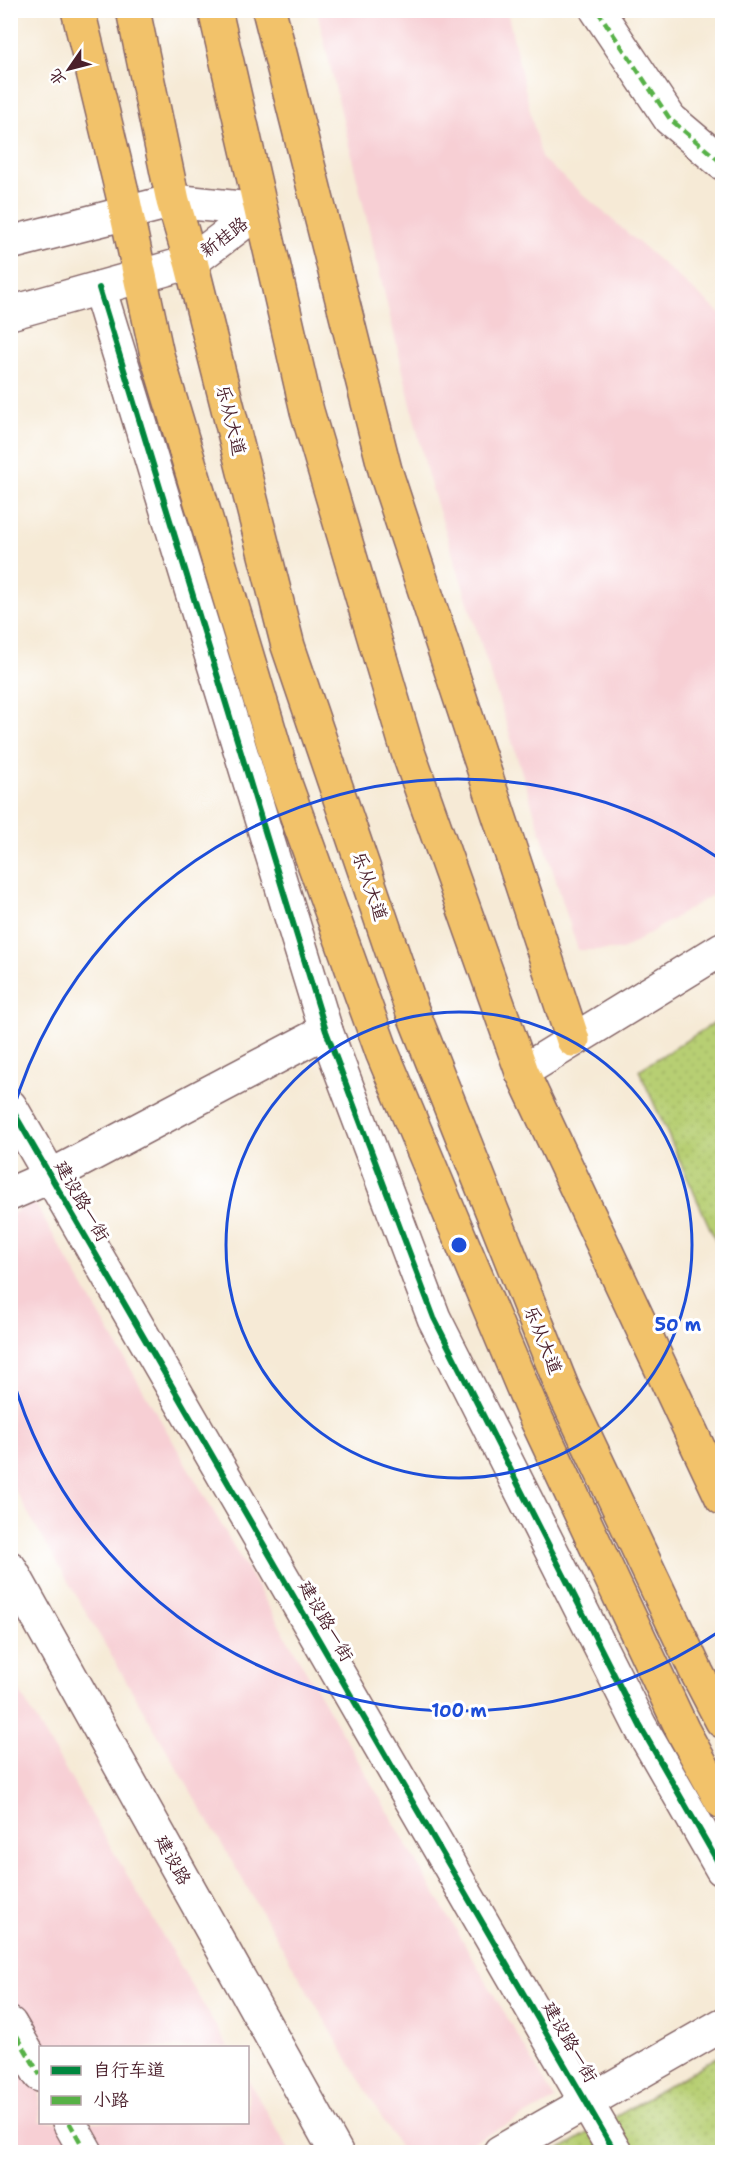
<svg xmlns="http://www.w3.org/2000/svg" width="733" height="2163" viewBox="0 0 733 2163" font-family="'Shantell Sans','LXGW WenKai TC',sans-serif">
<defs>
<pattern id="grass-dots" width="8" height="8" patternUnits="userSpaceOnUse" patternTransform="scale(1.5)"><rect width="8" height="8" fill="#b7cf73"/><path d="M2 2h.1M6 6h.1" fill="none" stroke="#9fb164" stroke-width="1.8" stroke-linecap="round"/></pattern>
</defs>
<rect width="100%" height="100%" fill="#fff"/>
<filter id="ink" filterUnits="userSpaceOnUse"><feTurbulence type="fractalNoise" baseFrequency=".0167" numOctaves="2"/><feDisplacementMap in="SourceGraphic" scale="12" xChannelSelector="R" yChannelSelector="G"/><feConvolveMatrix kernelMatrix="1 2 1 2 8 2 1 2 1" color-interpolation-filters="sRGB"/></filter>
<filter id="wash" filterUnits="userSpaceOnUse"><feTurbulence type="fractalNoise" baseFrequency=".008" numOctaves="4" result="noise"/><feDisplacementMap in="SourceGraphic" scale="24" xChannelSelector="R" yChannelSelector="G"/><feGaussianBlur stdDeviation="1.35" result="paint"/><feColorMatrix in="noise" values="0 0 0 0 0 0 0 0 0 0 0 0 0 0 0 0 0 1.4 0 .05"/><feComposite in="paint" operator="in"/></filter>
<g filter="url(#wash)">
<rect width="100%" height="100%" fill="#f6ead6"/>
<g fill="#f7cfd4">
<path d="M317,11H507L541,158L722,315V889L622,950H578L428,476Z"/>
<path d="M34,1202L555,2100L453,2152H402L11,1484V1214Z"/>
<path d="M10,1675L228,2047L40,2048V2122H248V2080L290,2152H11Z"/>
</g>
<g fill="url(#grass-dots)" stroke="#80774f" stroke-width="1.5">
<path d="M722,1018V1255L639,1070Z"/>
<path d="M722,2054V2152H556Z"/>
</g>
</g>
<g filter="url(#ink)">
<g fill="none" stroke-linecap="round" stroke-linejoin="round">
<defs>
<g id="minor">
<path d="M597,10L670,119L722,163"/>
<path d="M10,1106L615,2152"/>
<path d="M10,1194L51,1176L326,1031"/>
<path d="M10,1568L336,2152"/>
<path d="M10,2024L40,2075"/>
<path d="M69,2122L86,2152"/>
<path d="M500,2152L722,2025"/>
</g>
<g id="tertiary">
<path d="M10,243L173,201L260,210"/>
<path d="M99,288L326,1031L434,1318L640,1726L722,1869"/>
<path d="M10,313L191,262L260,210"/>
<path d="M522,1072L722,949"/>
</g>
<g id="primary">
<path d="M78,10L122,192L157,355L286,786L382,1052L534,1414L683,1731L722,1802"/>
<path d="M133,10L173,201L191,262L288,646L412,1010L564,1392L697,1673L722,1721"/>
<path d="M215,10L307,411L408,752L522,1072L722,1498"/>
<path d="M269,10L385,470L573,1040"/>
</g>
</defs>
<use href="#minor" stroke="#866667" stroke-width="36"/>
<use href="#tertiary" stroke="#866667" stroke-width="36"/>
<use href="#primary" stroke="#866667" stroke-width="36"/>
<use href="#minor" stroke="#fff" stroke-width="33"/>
<use href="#tertiary" stroke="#fff" stroke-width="33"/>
<use href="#primary" stroke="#f2c26a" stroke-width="33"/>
<g stroke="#57b146" stroke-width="4.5" stroke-dasharray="9 4.5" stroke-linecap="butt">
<path d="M597,10L670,119L722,163"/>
<path d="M10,2024L40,2075"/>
<path d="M69,2122L86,2152"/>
</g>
<defs>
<g id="cycleway">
<path d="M99,288L326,1031L434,1318L640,1726L722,1869"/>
<path d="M10,1106L615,2152"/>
</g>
</defs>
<use href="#cycleway" stroke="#fff" stroke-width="10"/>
<use href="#cycleway" stroke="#00873e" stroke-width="6"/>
</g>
</g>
<g fill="none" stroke="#1d4ed8" stroke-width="3">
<circle cx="459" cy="1245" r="233"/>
<path d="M720 1631A466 466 0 0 1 11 1373M11 1117A466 466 0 0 1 720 859"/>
</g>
<g text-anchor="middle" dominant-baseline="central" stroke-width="6" stroke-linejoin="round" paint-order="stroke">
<g font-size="18" fill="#4a1f2b" stroke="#fff">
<text transform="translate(224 237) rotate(-37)">新桂路</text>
<text transform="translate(231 420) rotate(76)">乐从大道</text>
<text transform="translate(370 886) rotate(71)">乐从大道</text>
<text transform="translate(82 1201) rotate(60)">建设路一街</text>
<text transform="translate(543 1340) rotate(68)">乐从大道</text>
<text transform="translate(326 1621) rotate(60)">建设路一街</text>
<text transform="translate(173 1860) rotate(61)">建设路</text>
<text transform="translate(570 2042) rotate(60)">建设路一街</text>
</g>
</g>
<circle cx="459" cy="1245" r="9" fill="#1d4ed8" stroke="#fff" stroke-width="3"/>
<g font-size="18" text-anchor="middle" font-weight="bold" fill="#1d4ed8" stroke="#fff" stroke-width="6" stroke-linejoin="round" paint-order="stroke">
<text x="678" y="1331">50 m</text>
<text x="459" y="1717">100 m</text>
</g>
<rect width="733" height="2163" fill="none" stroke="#fff" stroke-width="36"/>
<rect x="39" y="2046" width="210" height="78" fill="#ffffff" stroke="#b7a5aa" stroke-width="1.5"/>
<rect x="51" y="2066" width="30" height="9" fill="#00873e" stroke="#b7a5aa" stroke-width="1.5"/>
<text x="93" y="2076" font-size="18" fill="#4a1f2b">自行车道</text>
<rect x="51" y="2096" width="30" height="9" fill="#57b146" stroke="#b7a5aa" stroke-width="1.5"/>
<text x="93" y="2106" font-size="18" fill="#4a1f2b">小路</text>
<g transform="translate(69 69) rotate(235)" stroke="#ffffff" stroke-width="4.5" paint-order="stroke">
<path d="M0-4.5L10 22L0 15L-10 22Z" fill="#4a1f2b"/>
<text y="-9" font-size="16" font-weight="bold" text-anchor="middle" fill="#4a1f2b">北</text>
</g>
</svg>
